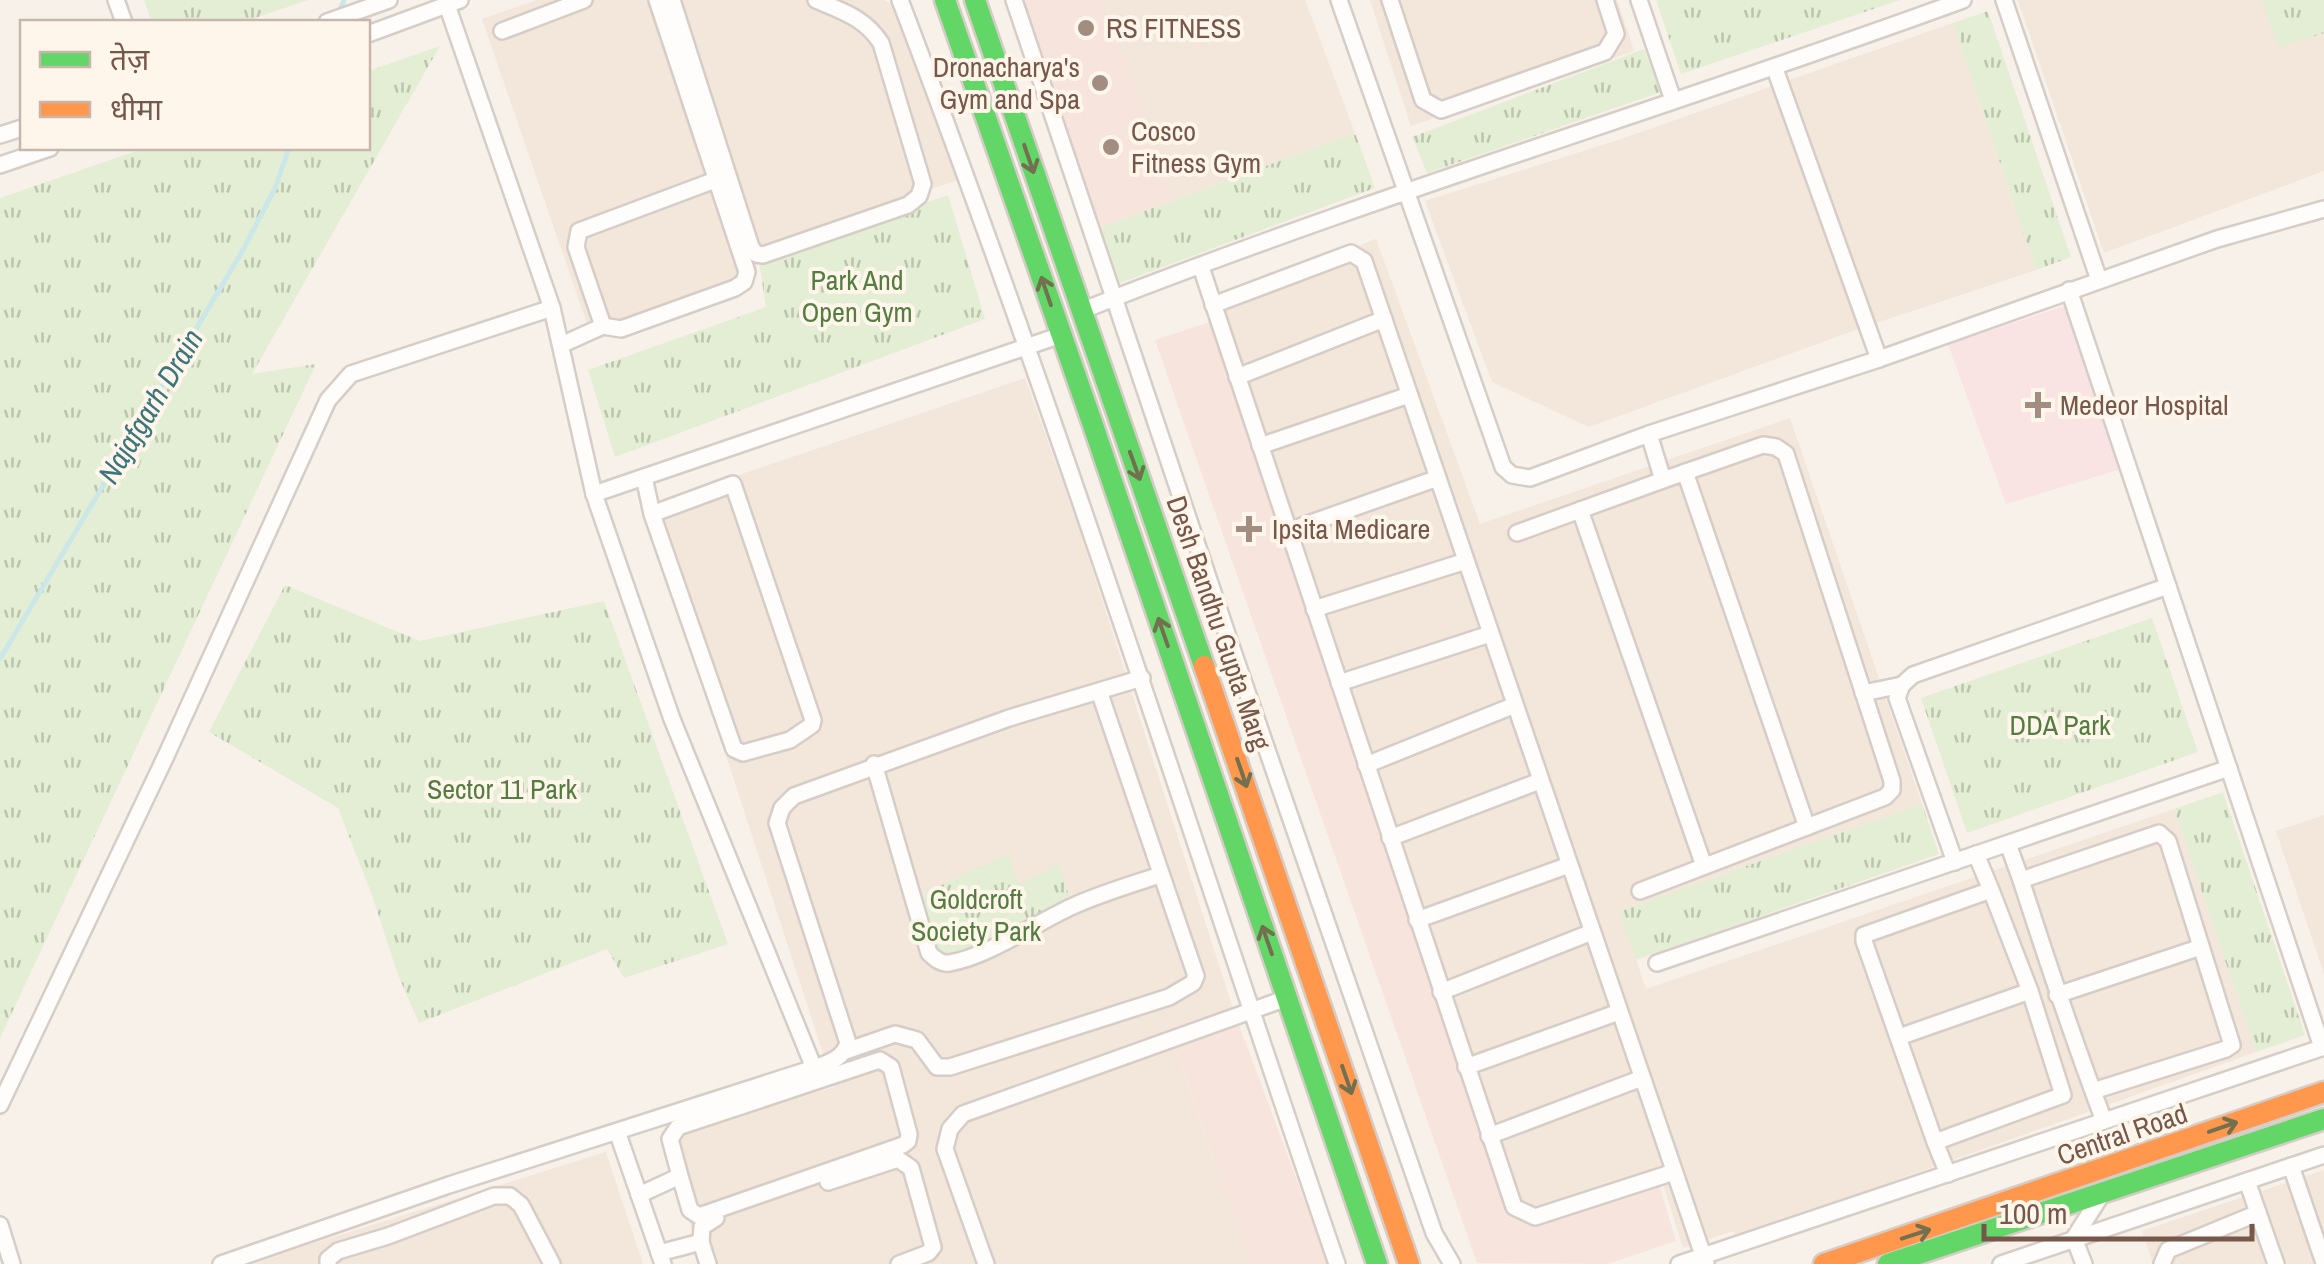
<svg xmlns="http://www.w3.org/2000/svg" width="2324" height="1264" viewBox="0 0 2324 1264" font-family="'Archivo Narrow','Noto Sans Devanagari',sans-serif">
<defs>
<pattern id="grass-tufts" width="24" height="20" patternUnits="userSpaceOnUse" patternTransform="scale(2.5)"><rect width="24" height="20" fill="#e4eed4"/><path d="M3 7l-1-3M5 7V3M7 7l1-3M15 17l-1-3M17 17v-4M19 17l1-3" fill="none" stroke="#bdc4ae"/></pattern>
</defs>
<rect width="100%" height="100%" fill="#f7f1ea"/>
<g fill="#f3e6da">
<path d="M537,0H884L900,9L961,179L759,247L754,282L593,341L482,19Z"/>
<path d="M1103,0H1305L1355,133L1174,200Z"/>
<path d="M1370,0H1617L1634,51L1411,126Z"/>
<path d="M2018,0H2324V171L2104,253Z"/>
<path d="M1953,23L2036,270L1864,327L1589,427L1492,382L1425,201L1618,140Z"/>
<path d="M1376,239L1480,524L1790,418L1922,804L1620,911L1646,989L2174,809L2256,1052L1736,1237L1733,1231L1683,1248L1662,1181L1539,1222L1511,1210L1208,303Z"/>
<path d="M1025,378L1079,528L1232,1006L1168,1028L1250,1264H703L662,1137L834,1087L645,507Z"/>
<path d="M2324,815V974L2276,831Z"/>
<path d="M606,1152L643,1264H254L305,1246Z"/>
<path d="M2324,1170V1264H2153L2142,1231Z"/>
</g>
<g fill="#f7e5dd">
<path d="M1023,0H1103L1174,200L1099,228Z"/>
<path d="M1210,322L1508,1208L1542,1222L1659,1184L1676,1241L1608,1264L1477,1263L1155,340Z"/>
<path d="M1232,1006L1328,1264H1250L1168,1027Z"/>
</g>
<path fill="#f9e3e3" d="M2071,304L2128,467L2006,504L1948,344Z"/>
<g fill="url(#grass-tufts)">
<path d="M144,0H308L244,22H152Z"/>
<path d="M1656,0H1900L1681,74Z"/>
<path d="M2262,0H2324V33L2278,48Z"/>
<path d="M1988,11L2071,257L2036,270L1953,23Z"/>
<path d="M440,46L252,374L316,364L0,1038V198L145,148H368V71Z"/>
<path d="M1644,49L1661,92L1427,173L1412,137Z"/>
<path d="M1355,133L1375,188L1120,283L1099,228Z"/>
<path d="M948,195L985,319L615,457L588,370L766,307L759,261Z"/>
<path d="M285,585L420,641L604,601L728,944L624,978L607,949L419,1023L398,975L372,895L338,808L209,732Z"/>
<path d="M2152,618L2198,752L1967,833L1921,698Z"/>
<path d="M2223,792L2305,1035L2256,1052L2174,809Z"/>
<path d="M1922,804L1939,854L1636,960L1619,911Z"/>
<path d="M1009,853L1018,885L1058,864L1074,909L1020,930L1022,943L942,973L921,895Z"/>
</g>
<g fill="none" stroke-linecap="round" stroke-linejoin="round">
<g stroke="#cbe7e8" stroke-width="5">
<path d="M338,15L344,0"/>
<path d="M0,659L243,250L275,188L289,148"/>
</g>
<defs>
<g id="street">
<path d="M116,0L124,22"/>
<path d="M657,0L747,272L744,282L735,288L621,329L603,326L576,247L579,231L718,179"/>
<path d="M672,0L751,247L756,254L763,255L908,205L919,196L923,184L881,43C865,18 842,11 816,0"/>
<path d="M900,0C1059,417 1193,842 1337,1264"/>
<path d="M1014,0L1228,637L1434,1233L1452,1264"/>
<path d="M1339,0L1503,467L1512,475L1530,478L1649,434L1879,359L2217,239L2324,209"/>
<path d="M1390,0L1423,100L1441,110L1605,52L1616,34L1605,0"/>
<path d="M1639,0L1673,100"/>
<path d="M2004,0L2099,280"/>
<path d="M327,22L389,0"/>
<path d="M502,31L584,0"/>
<path d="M368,34L460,0"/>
<path d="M1775,69L1879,359"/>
<path d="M0,135L22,128"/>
<path d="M0,165L50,148"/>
<path d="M1201,267L1514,1207L1535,1217L1674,1172"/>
<path d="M2069,290L2322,1047"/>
<path d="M1213,305L1351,253L1364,261L1706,1264"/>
<path d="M1081,311C1371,196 1671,107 1963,0"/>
<path d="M561,345L603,326"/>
<path d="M1237,377L1384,319"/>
<path d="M1260,446L1409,395"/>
<path d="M1685,472L1807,827"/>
<path d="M644,477L652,514"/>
<path d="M733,484L813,720L812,725L790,740L743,753L734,749L652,514Z"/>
<path d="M594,494L1061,335"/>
<path d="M1580,510L1704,866"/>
<path d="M1288,531L1438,478"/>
<path d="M1517,533L1663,480"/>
<path d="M1314,609L1466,561"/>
<path d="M1339,683L1490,634"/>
<path d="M1863,693L1902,685"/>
<path d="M874,764L929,953C935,959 941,964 949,963C985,958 1038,922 1071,907C1099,894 1130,885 1160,875"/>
<path d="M1366,765L1515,705"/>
<path d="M1390,838L1540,781"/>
<path d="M2008,844L2021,880"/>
<path d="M1976,854L1991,890"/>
<path d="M1955,862L1897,698L1902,685L1913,675L2168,586"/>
<path d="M1640,891L1885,797L1892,790V781L1786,454L1776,447L1763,445L1663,480L1649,434"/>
<path d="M1417,920L1569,865"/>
<path d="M1657,963L2229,768"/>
<path d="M1441,992L1592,932"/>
<path d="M2057,995L2201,947"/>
<path d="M1899,1037L2030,991"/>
<path d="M846,1051L895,1034L917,1040L937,1067H950L1169,997L1193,983L1196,976L1099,691"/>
<path d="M1466,1067L1619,1012"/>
<path d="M814,1068C828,1063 843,1059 848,1043L777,823L782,808L794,796L1009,718L1142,678"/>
<path d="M2093,1091L2226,1049L2232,1045L2168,841L2159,833L2021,880C2047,961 2074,1041 2104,1121"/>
<path d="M0,1105L165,758L328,400L351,374L552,308"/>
<path d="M618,1134L663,1264"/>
<path d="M1489,1136L1642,1078"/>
<path d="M1935,1142L2063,1095L2030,991L1991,890L1864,935V941L1935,1142L1948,1174"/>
<path d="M2291,1166L2324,1263"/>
<path d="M2247,1181L2276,1264"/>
<path d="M828,1182L898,1159L911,1168L933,1247L928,1253L899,1264"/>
<path d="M639,1195L680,1176L690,1210L699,1216L903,1145L908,1141L909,1134L891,1067L880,1060L678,1127L670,1139L680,1176"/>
<path d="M0,1225L12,1264"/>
<path d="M659,1253L701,1242"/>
<path d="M221,1264L449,1185L814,1068L672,719L594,494L552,308L447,5"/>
<path d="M328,1264V1259L338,1251L388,1236L494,1196H510L521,1205L552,1264"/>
<path d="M708,1264L701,1242L702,1227L716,1218"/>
<path d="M986,1264L945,1149L950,1129L963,1114L1287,998"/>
<path d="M1679,1264L2324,1047"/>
<path d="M2001,1264L2324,1155"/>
<path d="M2084,1264L2074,1238L2104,1191"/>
<path d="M2162,1264L2168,1250L2258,1213"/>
</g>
<g id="fast">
<path d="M945,0L1094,428L1377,1264"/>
<path d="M975,0L1204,666"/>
<path d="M1888,1264L2324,1119"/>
</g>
<g id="slow">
<path d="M1204,666L1409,1264"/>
<path d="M1824,1264L2324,1092"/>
</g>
</defs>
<use href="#street" stroke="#d6cdc7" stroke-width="20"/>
<use href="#fast" stroke="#d6ccc6" stroke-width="25"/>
<use href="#slow" stroke="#d6ccc6" stroke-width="25"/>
<use href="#street" stroke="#fefdfc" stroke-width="15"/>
<use href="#fast" stroke="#63d668" stroke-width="20"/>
<use href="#slow" stroke="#ff974d" stroke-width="20"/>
</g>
<defs><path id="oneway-shaft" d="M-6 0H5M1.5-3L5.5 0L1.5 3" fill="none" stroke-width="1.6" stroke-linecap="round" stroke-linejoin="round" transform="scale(2.5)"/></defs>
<g stroke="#72704f">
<use href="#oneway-shaft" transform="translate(1029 159) rotate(71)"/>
<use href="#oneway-shaft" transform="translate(1046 291) rotate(-109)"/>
<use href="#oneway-shaft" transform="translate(1135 466) rotate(70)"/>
<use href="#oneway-shaft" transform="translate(1163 632) rotate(-109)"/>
<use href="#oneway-shaft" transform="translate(1242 773) rotate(71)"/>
<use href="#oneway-shaft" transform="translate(1267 940) rotate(-109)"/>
<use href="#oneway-shaft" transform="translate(1347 1080) rotate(71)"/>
<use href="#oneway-shaft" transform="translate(2223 1127) rotate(-19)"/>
<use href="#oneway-shaft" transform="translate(1916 1234) rotate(-18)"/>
</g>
<g fill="#a38d81" stroke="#fff6eb" stroke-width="4">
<circle cx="1086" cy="28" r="10"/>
<circle cx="1100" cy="83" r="10"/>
<circle cx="1111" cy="147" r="10"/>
<path d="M2033 390h10v10h10v10h-10v10h-10v-10h-10v-10h10z"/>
<path d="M1244 514h10v10h10v10h-10v10h-10v-10h-10v-10h10z"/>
</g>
<g text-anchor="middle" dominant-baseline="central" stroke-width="8" stroke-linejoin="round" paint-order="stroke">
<g font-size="28" fill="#765749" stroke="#fff6eb" text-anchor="start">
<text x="1106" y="28">RS FITNESS</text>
<text x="1080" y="67" text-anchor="end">Dronacharya's<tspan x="1080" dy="32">Gym and Spa</tspan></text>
<text x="1131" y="131">Cosco<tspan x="1131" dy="32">Fitness Gym</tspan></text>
<text x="2060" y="405">Medeor Hospital</text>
<text x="1272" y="529">Ipsita Medicare</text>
</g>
<g font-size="28" fill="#557c41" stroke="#fff6eb">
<text x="857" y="280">Park And<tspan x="857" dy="32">Open Gym</tspan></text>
<text x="2060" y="725">DDA Park</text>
<text x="502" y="789">Sector 11 Park</text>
<text x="976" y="899">Goldcroft<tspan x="976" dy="32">Society Park</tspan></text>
</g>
<g font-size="28" fill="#765749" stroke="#fff6eb">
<text transform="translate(1219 623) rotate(71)">Desh Bandhu Gupta Marg</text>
<text transform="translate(2122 1134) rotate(-19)">Central Road</text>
</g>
<g font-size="30" font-style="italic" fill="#3c757c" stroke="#fff6eb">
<text transform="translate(150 406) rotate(-59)">Najafgarh Drain</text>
</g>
</g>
<rect x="20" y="20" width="350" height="130" fill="#fff6eb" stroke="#c8b6aa" stroke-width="2.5"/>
<rect x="40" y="52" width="50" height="15" fill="#63d668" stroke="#c8b6aa" stroke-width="2.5"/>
<text x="110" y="70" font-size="30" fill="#765749">तेज़</text>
<rect x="40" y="102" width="50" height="15" fill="#ff974d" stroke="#c8b6aa" stroke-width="2.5"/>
<text x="110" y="120" font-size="30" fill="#765749">धीमा</text>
<path d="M1984 1224v15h268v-15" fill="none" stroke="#765749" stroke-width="5"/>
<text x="1999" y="1224" font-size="30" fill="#765749" stroke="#fff6eb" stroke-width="8" paint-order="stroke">100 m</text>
</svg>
